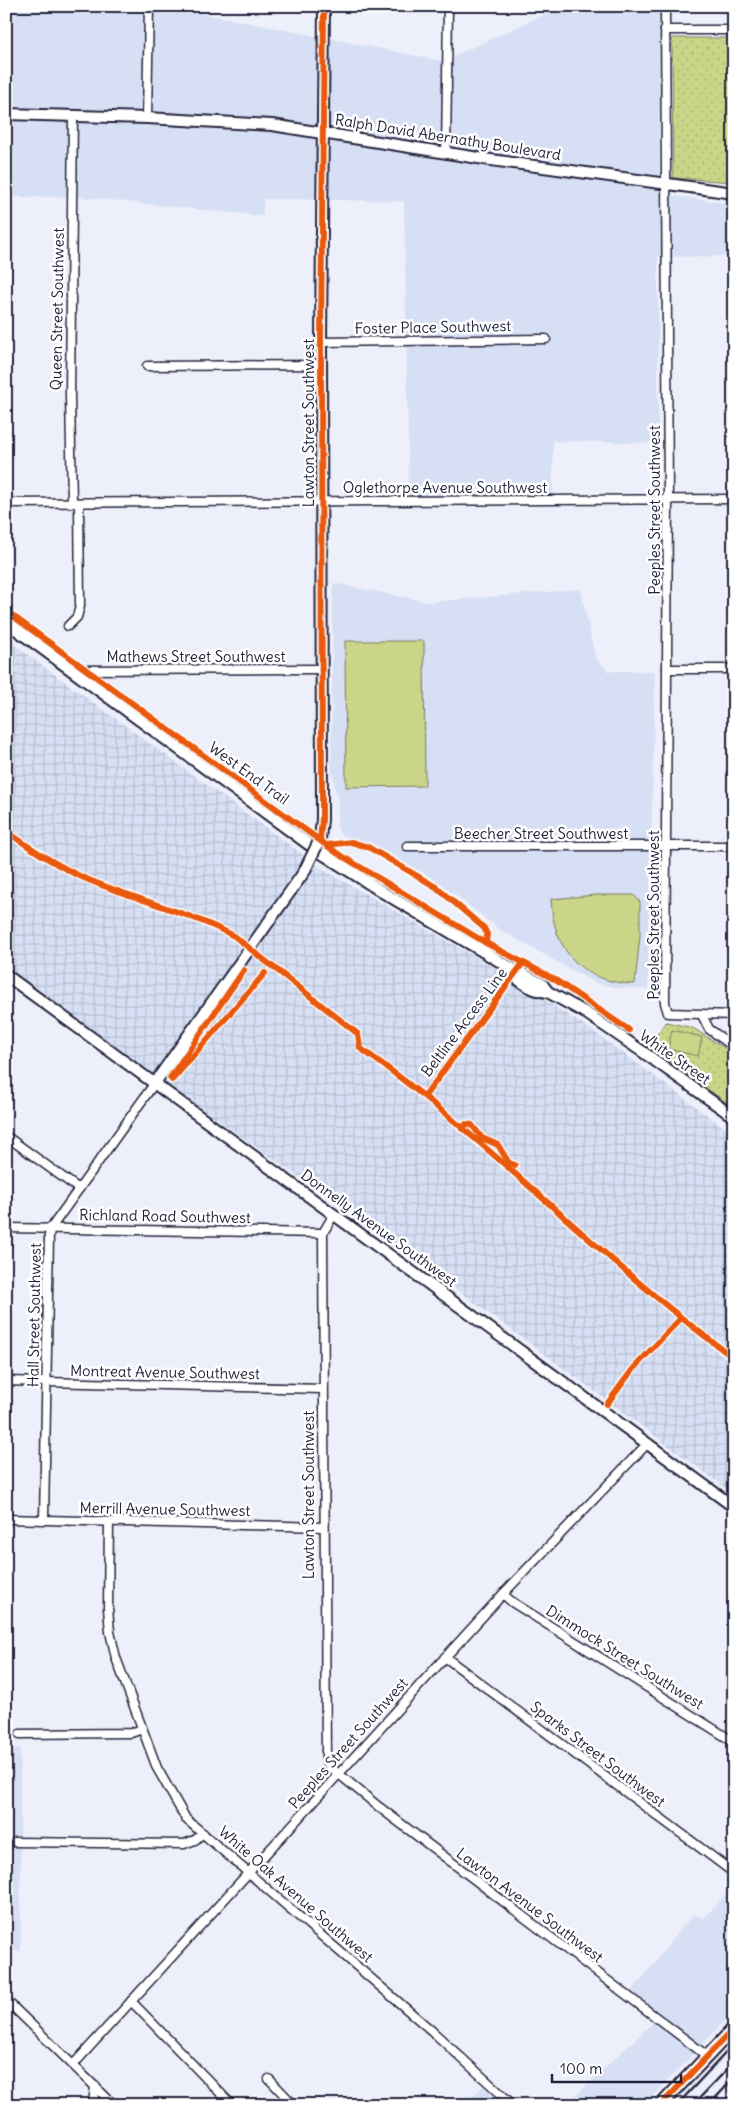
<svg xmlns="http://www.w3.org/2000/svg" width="740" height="2111" viewBox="0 0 740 2111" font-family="Delius,sans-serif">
<defs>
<pattern id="industrial-grid" width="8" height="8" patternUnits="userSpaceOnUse" patternTransform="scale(1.25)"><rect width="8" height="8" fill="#d7dff4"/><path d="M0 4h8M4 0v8" fill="none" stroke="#b8bfd2"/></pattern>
<pattern id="green-dots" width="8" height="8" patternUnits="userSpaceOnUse" patternTransform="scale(1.25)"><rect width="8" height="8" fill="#cad588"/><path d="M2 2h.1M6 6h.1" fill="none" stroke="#adb776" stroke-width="1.8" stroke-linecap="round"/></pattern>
</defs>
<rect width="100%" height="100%" fill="#edf0fa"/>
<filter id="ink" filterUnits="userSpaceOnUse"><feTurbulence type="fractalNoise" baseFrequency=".02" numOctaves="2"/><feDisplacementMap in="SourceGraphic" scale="10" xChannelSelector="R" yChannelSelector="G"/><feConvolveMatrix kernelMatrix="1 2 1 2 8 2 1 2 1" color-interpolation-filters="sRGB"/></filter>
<g filter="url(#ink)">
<g fill="#d7dff4">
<path d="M6,6H164L443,61L563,6H661L659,194L734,204V256L658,257V443L553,441V505L409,504L404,201L263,199V216L80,197H6Z"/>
<path d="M333,583L429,602L581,589L595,658L608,671H655L648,989L619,988L595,983L500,930L439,882L376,846L341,835L337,827L338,803L331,766Z"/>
<path d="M20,1748L21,1951L6,1952V1749Z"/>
<path d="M734,1886V2011L645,2105H565L654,2022L625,2000L693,1914L704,1918Z"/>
<path d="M483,2086L502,2105H463Z"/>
</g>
<path fill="url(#industrial-grid)" d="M6,639L324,870L500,971L593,1031L734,1135V1494L384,1236L167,1085L6,967Z"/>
<g fill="url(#green-dots)" stroke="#767c62">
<path d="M672,38H734V182L673,178Z"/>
<path d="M666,1022L693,1028L734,1054V1108L648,1046Z"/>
</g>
<g fill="#cad588" stroke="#767c62">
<path d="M345,641H424L425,786L346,787Z"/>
<path d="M596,895H634L640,902V935L635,984C582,983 553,951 551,899Z"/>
<path d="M672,1030L702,1037L698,1056L668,1049Z"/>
</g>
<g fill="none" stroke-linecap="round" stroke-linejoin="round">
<defs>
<g id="street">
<path d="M665,6L668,500L665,1003L668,1013L734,1015"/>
<path d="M665,30H734"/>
<path d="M147,118L149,6"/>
<path d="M446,153L448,6"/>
<path d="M321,342L546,339"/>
<path d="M147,366L321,365"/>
<path d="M6,503L734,499"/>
<path d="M72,503L70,395L73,115"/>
<path d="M68,626L77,617L80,606L79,503"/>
<path d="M667,669H734"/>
<path d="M72,670L321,669"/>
<path d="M407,846H734"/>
<path d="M702,1015L709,1029L734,1047"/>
<path d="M6,1136L79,1189"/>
<path d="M334,1214L323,1233L326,1759L328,1765L379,1807L707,2056"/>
<path d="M6,1228L323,1233"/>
<path d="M6,1381L322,1389"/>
<path d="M6,1519L323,1527"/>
<path d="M44,1520L49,1235L51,1228L154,1084"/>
<path d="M109,1522L108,1608L110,1632L116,1658L157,1768L186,1819L432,2031L513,2105"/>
<path d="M503,1594L512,1602L734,1742"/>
<path d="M445,1657L734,1873"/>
<path d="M20,1734L131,1733L142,1729"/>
<path d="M15,1842L184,1844L195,1840L203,1833"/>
<path d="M6,2000L114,2105"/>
<path d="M131,2001L232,2105"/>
<path d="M73,2065L503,1594L648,1443"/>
<path d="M269,2079L294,2105"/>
<path d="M93,2105L95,2086"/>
</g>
<g id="secondary">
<path d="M6,114L147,118L272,125L491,160L734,193"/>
<path d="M6,622L315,849L384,893L504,964L542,984L548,992L586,1013L643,1052L734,1117"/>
<path d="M320,839L322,819L321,342L324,6"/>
<path d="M505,965C515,979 530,991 548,992"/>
<path d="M6,975L734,1507"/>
<path d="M154,1084L304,872"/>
<path d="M730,2105L734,2101"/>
</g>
<path id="primary" d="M661,2105L734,2028"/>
</defs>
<use href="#street" stroke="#22223b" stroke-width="11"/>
<use href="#secondary" stroke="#22223b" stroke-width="14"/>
<use href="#primary" stroke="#22223b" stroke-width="15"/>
<use href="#street" stroke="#fff" stroke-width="8"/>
<use href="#secondary" stroke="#fff" stroke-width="10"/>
<use href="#primary" stroke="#fff" stroke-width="11"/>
<g stroke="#22223b" stroke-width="2.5">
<path d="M677,2105L734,2044"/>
<path d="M693,2105L734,2062"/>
<path d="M709,2105L734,2078"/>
</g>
<defs>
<path id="secondary-bridge" d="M304,872L320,839"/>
</defs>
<use href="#secondary-bridge" stroke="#22223b" stroke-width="14" stroke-linecap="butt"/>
<use href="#secondary-bridge" stroke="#fff" stroke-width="10"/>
<defs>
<g id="cycleway">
<path d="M6,611L337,853L486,943L487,934L484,928L436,887L368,847L351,842L328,845"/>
<path d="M6,831C30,848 57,866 84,878C133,899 186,911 234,936L358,1034L360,1048C492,1141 603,1263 734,1358"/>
<path d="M320,839L322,819L321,342L324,6"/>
<path d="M486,943L554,979L629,1030"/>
<path d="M244,970L170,1078L172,1080L265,973"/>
<path d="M425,1096L523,963"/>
<path d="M462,1129L466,1124L472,1125L482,1138L498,1145L509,1163L515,1165"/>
<path d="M607,1404L633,1369L680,1319"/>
<path d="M661,2105L734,2028"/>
</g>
</defs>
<use href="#cycleway" stroke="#fff" stroke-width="9"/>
<use href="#cycleway" stroke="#e8590c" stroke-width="6"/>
</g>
</g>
<g text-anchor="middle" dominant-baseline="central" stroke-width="5" stroke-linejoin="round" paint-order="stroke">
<g font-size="15" fill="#22223b" stroke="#fff">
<text transform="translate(448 137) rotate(9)">Ralph David Abernathy Boulevard</text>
<text transform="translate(57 309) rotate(-89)">Queen Street Southwest</text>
<text transform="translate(433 327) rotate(-1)">Foster Place Southwest</text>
<text transform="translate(308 423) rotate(-90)">Lawton Street Southwest</text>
<text x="445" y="487">Oglethorpe Avenue Southwest</text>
<text transform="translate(654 510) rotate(-90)">Peeples Street Southwest</text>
<text x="196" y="656">Mathews Street Southwest</text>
<text transform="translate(249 773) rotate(36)">West End Trail</text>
<text x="541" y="833">Beecher Street Southwest</text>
<text transform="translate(653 915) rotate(-90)">Peeples Street Southwest</text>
<text transform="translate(464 1022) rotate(-53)">Beltline Access Line</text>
<text transform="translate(675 1057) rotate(35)">White Street</text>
<text transform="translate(165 1216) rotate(1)">Richland Road Southwest</text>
<text transform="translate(379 1228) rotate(36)">Donnelly Avenue Southwest</text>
<text transform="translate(34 1315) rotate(-89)">Hall Street Southwest</text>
<text transform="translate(165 1372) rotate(1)">Montreat Avenue Southwest</text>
<text transform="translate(308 1495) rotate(-90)">Lawton Street Southwest</text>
<text transform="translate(165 1509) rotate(1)">Merrill Avenue Southwest</text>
<text transform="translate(625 1657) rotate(32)">Dimmock Street Southwest</text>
<text transform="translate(348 1743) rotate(-48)">Peeples Street Southwest</text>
<text transform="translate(598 1754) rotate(37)">Sparks Street Southwest</text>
<text transform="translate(296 1894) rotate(41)">White Oak Avenue Southwest</text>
<text transform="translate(530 1905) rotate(37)">Lawton Avenue Southwest</text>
</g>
</g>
<rect width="740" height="2111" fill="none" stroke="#fff" stroke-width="25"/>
<rect x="12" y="12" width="715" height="2086" fill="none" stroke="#22223b" stroke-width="2" filter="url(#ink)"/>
<path d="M552 2074v8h129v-8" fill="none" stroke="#22223b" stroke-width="2.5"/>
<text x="560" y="2074" font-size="15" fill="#22223b" stroke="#ffffff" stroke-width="4" paint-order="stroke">100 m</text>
</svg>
